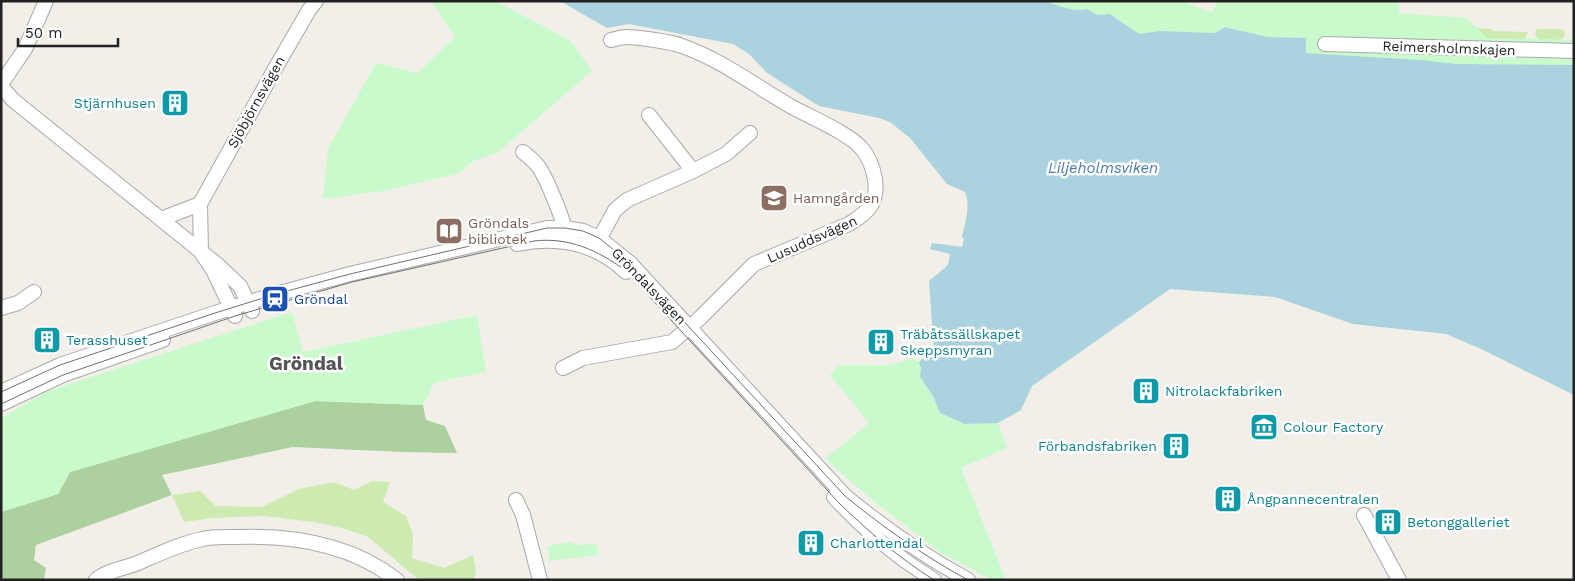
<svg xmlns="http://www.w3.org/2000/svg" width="1575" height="581" viewBox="0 0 1575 581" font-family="'Work Sans',sans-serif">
<rect width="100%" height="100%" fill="#f2efe9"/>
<g fill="#cdebb0">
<path d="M1472,28L1492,29V31L1528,32L1526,37L1521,42L1490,41Z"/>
<path d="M1537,29H1563L1565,33L1564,37L1559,41L1538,40L1535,33Z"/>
<path d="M372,481L390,482L383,502L406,516L413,534L412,558L444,568L473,555L476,572L474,580H419L368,537L342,528L314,522L264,516L213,518L184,522L172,495L200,491L216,506L262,507L299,489L334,482L354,490Z"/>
</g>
<path fill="#add19e" d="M315,401L423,405L426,420L445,426L457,453L402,452L293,447L162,475L172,495L36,545L34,560L46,568L44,580H1V512L58,494L70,472Z"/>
<g fill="#c8facc">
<path d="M431,1H492L505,6L571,41L592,71L497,153L473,161L457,174L383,191L323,199L328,149L376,63L418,73L455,37Z"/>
<path d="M1045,1H1179L1213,12L1217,1H1399V13L1467,18L1487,38L1574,40V65L1457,64L1421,60L1306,53V38L1267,37L1225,27L1215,33L1160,31L1139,34L1110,14L1098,15L1087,9C1074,13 1057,5 1045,1Z"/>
<path d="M292,312L303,352L477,315L486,372L434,383L423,405L315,401L70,472L58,494L1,512V418L48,391Z"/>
<path d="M913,358C921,363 922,367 920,377L933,396L940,413L965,424L998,423L1007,448L961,468L1006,580H993L941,553L871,499L825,459L869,423L830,375L839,365H891Z"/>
<path d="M568,542L578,545L596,544L599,555L549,561L548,546Z"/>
</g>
<path fill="#aad3df" d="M560,1H1045C1057,5 1074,13 1087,9L1098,15L1110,14L1139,34L1160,31L1215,33L1225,27L1267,37L1306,38V53L1421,60L1457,64L1574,65V395L1481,349L1446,334L1353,324L1275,297L1170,289L1032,386L1021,410L998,423L965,424L940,413L933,396L920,377L921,368L919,362L926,355L934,353L929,281L948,265L950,254L930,249L932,243L962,247L964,239L962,237C965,223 971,206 965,192L947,184L910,138L890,122L879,118L819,106L767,73L749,54L733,44L629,24L607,28Z"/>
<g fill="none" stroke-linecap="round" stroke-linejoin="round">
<defs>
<g id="minor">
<path d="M1325,44L1574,51"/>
<path d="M1,84L25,49L46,1"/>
<path d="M1,86L13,100L219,266L240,286L252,311"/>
<path d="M649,115L693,171"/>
<path d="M523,152C528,156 534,161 538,166C546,177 565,222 566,236"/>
<path d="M161,219L200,204"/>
<path d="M517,244C557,236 595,242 626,272"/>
<path d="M596,245L615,210L627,200L693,171L726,154L750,133"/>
<path d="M1,308L18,303L34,292"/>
<path d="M235,316L213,270L201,252L200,204L276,67L309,10L316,1"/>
<path d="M563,368L583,358L672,342L699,319L754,264L849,224C857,219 864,215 870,207C881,191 874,165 863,150C851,134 810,117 792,107C755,86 722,60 682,46C672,42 638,37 626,37C621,37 616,39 611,40"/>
<path d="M1,392L60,365L215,313L276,294L350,274L547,228H565L583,231L599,238L630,263L845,496C884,528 924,556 968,580"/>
<path d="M1,404L63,375L163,340"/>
<path d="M834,497C863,529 898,558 934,580"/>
<path d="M516,500L523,515L540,580"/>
<path d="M1364,515L1399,580"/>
<path d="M96,580C105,571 126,568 138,563C159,554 181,543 203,539C214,536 226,537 237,537C293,535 352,545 397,580"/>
</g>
</defs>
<use href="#minor" stroke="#a9a9a9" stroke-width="16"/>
<use href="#minor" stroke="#fff" stroke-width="14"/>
<g stroke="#707070" stroke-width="1">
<path d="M1,392L60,365L215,313L276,294L350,274L547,228H565L583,231L599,238L630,263L845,496C884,528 924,556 968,580"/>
<path d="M1,404L63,375L235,316L352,282L534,241C569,237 597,250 625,270L839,503C868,531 899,558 934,580"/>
</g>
</g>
<defs>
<symbol id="building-square" viewBox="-11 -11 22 22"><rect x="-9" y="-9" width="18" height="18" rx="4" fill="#0f9aa8" stroke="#fff"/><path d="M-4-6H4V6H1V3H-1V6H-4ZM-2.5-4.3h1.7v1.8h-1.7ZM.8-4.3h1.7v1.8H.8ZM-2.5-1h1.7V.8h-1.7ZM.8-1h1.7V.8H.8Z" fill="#fff"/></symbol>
<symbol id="school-square" viewBox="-11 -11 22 22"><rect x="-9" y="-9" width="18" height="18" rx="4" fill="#8d6e63" stroke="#fff"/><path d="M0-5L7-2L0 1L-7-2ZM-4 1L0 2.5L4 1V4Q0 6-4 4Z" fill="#fff"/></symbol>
<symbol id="library-square" viewBox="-11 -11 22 22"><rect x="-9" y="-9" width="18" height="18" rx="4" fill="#8d6e63" stroke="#fff"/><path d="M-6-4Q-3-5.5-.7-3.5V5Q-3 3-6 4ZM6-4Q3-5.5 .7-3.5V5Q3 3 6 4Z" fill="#fff"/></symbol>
<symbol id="station-square" viewBox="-11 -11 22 22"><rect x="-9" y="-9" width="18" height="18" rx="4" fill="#1a4fb4" stroke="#fff"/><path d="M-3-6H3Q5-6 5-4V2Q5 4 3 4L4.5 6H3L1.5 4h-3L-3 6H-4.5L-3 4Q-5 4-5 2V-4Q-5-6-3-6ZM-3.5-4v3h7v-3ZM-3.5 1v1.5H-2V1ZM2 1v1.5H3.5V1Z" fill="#fff"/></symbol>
<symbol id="museum-square" viewBox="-11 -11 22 22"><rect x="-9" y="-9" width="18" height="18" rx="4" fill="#0f9aa8" stroke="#fff"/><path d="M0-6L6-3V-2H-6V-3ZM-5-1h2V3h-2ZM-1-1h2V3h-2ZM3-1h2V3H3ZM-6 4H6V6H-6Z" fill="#fff"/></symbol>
</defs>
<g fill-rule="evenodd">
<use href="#building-square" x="159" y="87" width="32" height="32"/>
<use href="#school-square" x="758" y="182" width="32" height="32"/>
<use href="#library-square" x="433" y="215" width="32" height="32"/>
<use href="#station-square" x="259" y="283" width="32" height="32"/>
<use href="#building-square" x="31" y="324" width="32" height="32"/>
<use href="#building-square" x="865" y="326" width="32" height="32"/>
<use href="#building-square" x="1130" y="375" width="32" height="32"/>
<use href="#museum-square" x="1248" y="411" width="32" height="32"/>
<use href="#building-square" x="1160" y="430" width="32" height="32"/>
<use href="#building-square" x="1212" y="483" width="32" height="32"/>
<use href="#building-square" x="1372" y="506" width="32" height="32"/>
<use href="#building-square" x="795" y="527" width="32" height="32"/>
</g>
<g text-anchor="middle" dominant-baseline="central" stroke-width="5" stroke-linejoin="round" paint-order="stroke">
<g font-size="14" fill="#222" stroke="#fff">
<text transform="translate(1449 48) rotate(2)">Reimersholmskajen</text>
<text transform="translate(256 102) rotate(-61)">Sjöbjörnsvägen</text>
<text transform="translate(812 239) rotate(-24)">Lusuddsvägen</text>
<text transform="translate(649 286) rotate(46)">Gröndalsvägen</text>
</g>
<g font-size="14" fill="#0d838f" stroke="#fff" text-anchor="start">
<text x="156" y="103" text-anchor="end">Stjärnhusen</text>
<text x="900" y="334">Träbåtssällskapet<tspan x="900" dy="16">Skeppsmyran</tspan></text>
<text x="66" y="340">Terasshuset</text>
<text x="1165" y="391">Nitrolackfabriken</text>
<text x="1283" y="427">Colour Factory</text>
<text x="1157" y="446" text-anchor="end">Förbandsfabriken</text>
<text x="1247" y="499">Ångpannecentralen</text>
<text x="1407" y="522">Betonggalleriet</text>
<text x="830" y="543">Charlottendal</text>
</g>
<g font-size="14" fill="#785e54" stroke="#fff" text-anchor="start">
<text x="793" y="198">Hamngården</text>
<text x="468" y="223">Gröndals<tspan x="468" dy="16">bibliotek</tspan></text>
</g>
<g font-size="14" fill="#164399" stroke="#fff" text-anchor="start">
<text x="294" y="299">Gröndal</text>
</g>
<g font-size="15" font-style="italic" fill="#4a7aab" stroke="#fff">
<text x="1103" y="168">Liljeholmsviken</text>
</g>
<g font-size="19" font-weight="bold" fill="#555" stroke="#fff">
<text x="306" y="363">Gröndal</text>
</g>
</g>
<rect width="1575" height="581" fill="none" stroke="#222222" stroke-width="5"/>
<path d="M18 38v8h100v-8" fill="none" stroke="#222222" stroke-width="2.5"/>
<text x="25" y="38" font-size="15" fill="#222222" stroke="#ffffff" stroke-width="4" paint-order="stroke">50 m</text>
</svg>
